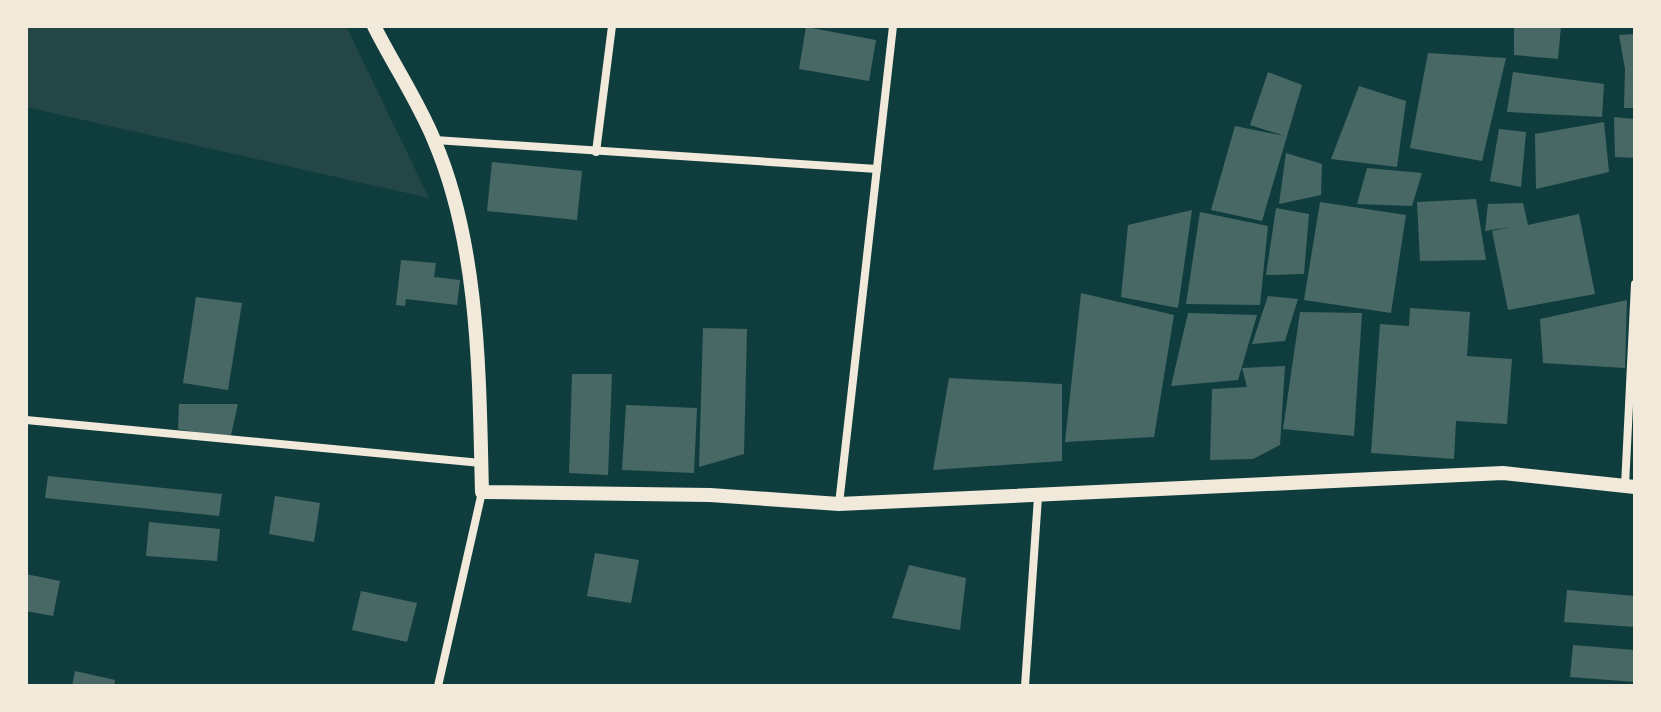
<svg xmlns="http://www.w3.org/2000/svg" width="1661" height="712" viewBox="0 0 1661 712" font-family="'Nunito Sans',sans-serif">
<rect width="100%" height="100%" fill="#0f3d3e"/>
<path fill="#244646" d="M26,26H346L429,198L26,107Z"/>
<g fill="#486865">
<path d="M1514,26H1561L1558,59L1514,55Z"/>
<path d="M806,27L876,40L869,81L799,69Z"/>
<path d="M1635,34V108H1624L1625,69L1619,35Z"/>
<path d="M1428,53L1506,58L1482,161L1410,148Z"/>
<path d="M1268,72L1302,85L1262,221L1211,210L1235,126L1285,136L1250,125Z"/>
<path d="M1513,72L1604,84L1602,117L1507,112Z"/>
<path d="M1359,86L1406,101L1397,167L1331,159Z"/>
<path d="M1614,117L1635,119V158L1615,157Z"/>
<path d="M1604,122L1609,172L1536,189L1535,134Z"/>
<path d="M1499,129L1526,132L1521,187L1490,181Z"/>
<path d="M1286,153L1322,164L1321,195L1279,204Z"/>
<path d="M492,162L582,171L577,220L487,211Z"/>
<path d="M1367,168L1422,173L1412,206L1357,204Z"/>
<path d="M1476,199L1486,260L1420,261L1417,202Z"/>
<path d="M1320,202L1406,215L1391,313L1304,300Z"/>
<path d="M1523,203L1528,225L1579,214L1595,294L1508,310L1492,231L1510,227L1485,231L1488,204Z"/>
<path d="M1276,208L1309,214L1304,274L1266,275Z"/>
<path d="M1192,210L1178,308L1121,297L1128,225Z"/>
<path d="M1200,212L1268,226L1260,305L1186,304Z"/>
<path d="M401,260L436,263L434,277L460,280L457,305L406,299L405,306L396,305Z"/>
<path d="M1081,293L1174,315L1154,437L1065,442Z"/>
<path d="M1268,296L1298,299L1285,341L1252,344Z"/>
<path d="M196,297L242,303L228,390L183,383Z"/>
<path d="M1627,300L1625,368L1543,363L1540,319Z"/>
<path d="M1410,308L1470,312L1467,356L1512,359L1507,424L1456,421L1454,459L1371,453L1380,324L1409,326Z"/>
<path d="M1300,312L1362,313L1354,436L1283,429Z"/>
<path d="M1188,313L1257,315L1238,380L1171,386Z"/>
<path d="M703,328L747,329L744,454L699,467Z"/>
<path d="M1285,366L1280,445L1253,459L1210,460L1212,389L1247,387L1242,368Z"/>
<path d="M572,374H612L608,475L569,473Z"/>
<path d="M949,378L1062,384V461L933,470Z"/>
<path d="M179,404H238L230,439L178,429Z"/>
<path d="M626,405L697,408L694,473L622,470Z"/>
<path d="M48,476L222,494L219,516L45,498Z"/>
<path d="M275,496L320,503L314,542L269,534Z"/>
<path d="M149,522L220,529L217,561L146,556Z"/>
<path d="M595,553L639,560L631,603L587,596Z"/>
<path d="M909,565L966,578L960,630L892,618Z"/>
<path d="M26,574L60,581L53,616L26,611Z"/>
<path d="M1567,590L1635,596V627L1564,622Z"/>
<path d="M361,591L417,603L407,642L352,630Z"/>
<path d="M1573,645L1635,650V682L1570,677Z"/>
<path d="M75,671L115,680L114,686H72Z"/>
</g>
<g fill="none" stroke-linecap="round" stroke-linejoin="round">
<g stroke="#f1e9da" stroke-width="8">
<path d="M435,140L877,169"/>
<path d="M596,152L612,26"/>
<path d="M26,420L481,463"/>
<path d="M1625,486L1635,284"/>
<path d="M839,504L893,26"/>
<path d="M438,686L482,492"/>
<path d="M1025,686L1038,497"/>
</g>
<path stroke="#f1e9da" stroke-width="14" d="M374,26C393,64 418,101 434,140C480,247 479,377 482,492L710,495L839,504L1503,473L1635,487"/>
</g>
<rect width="1661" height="712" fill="none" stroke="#f1e9da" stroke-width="56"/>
</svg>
